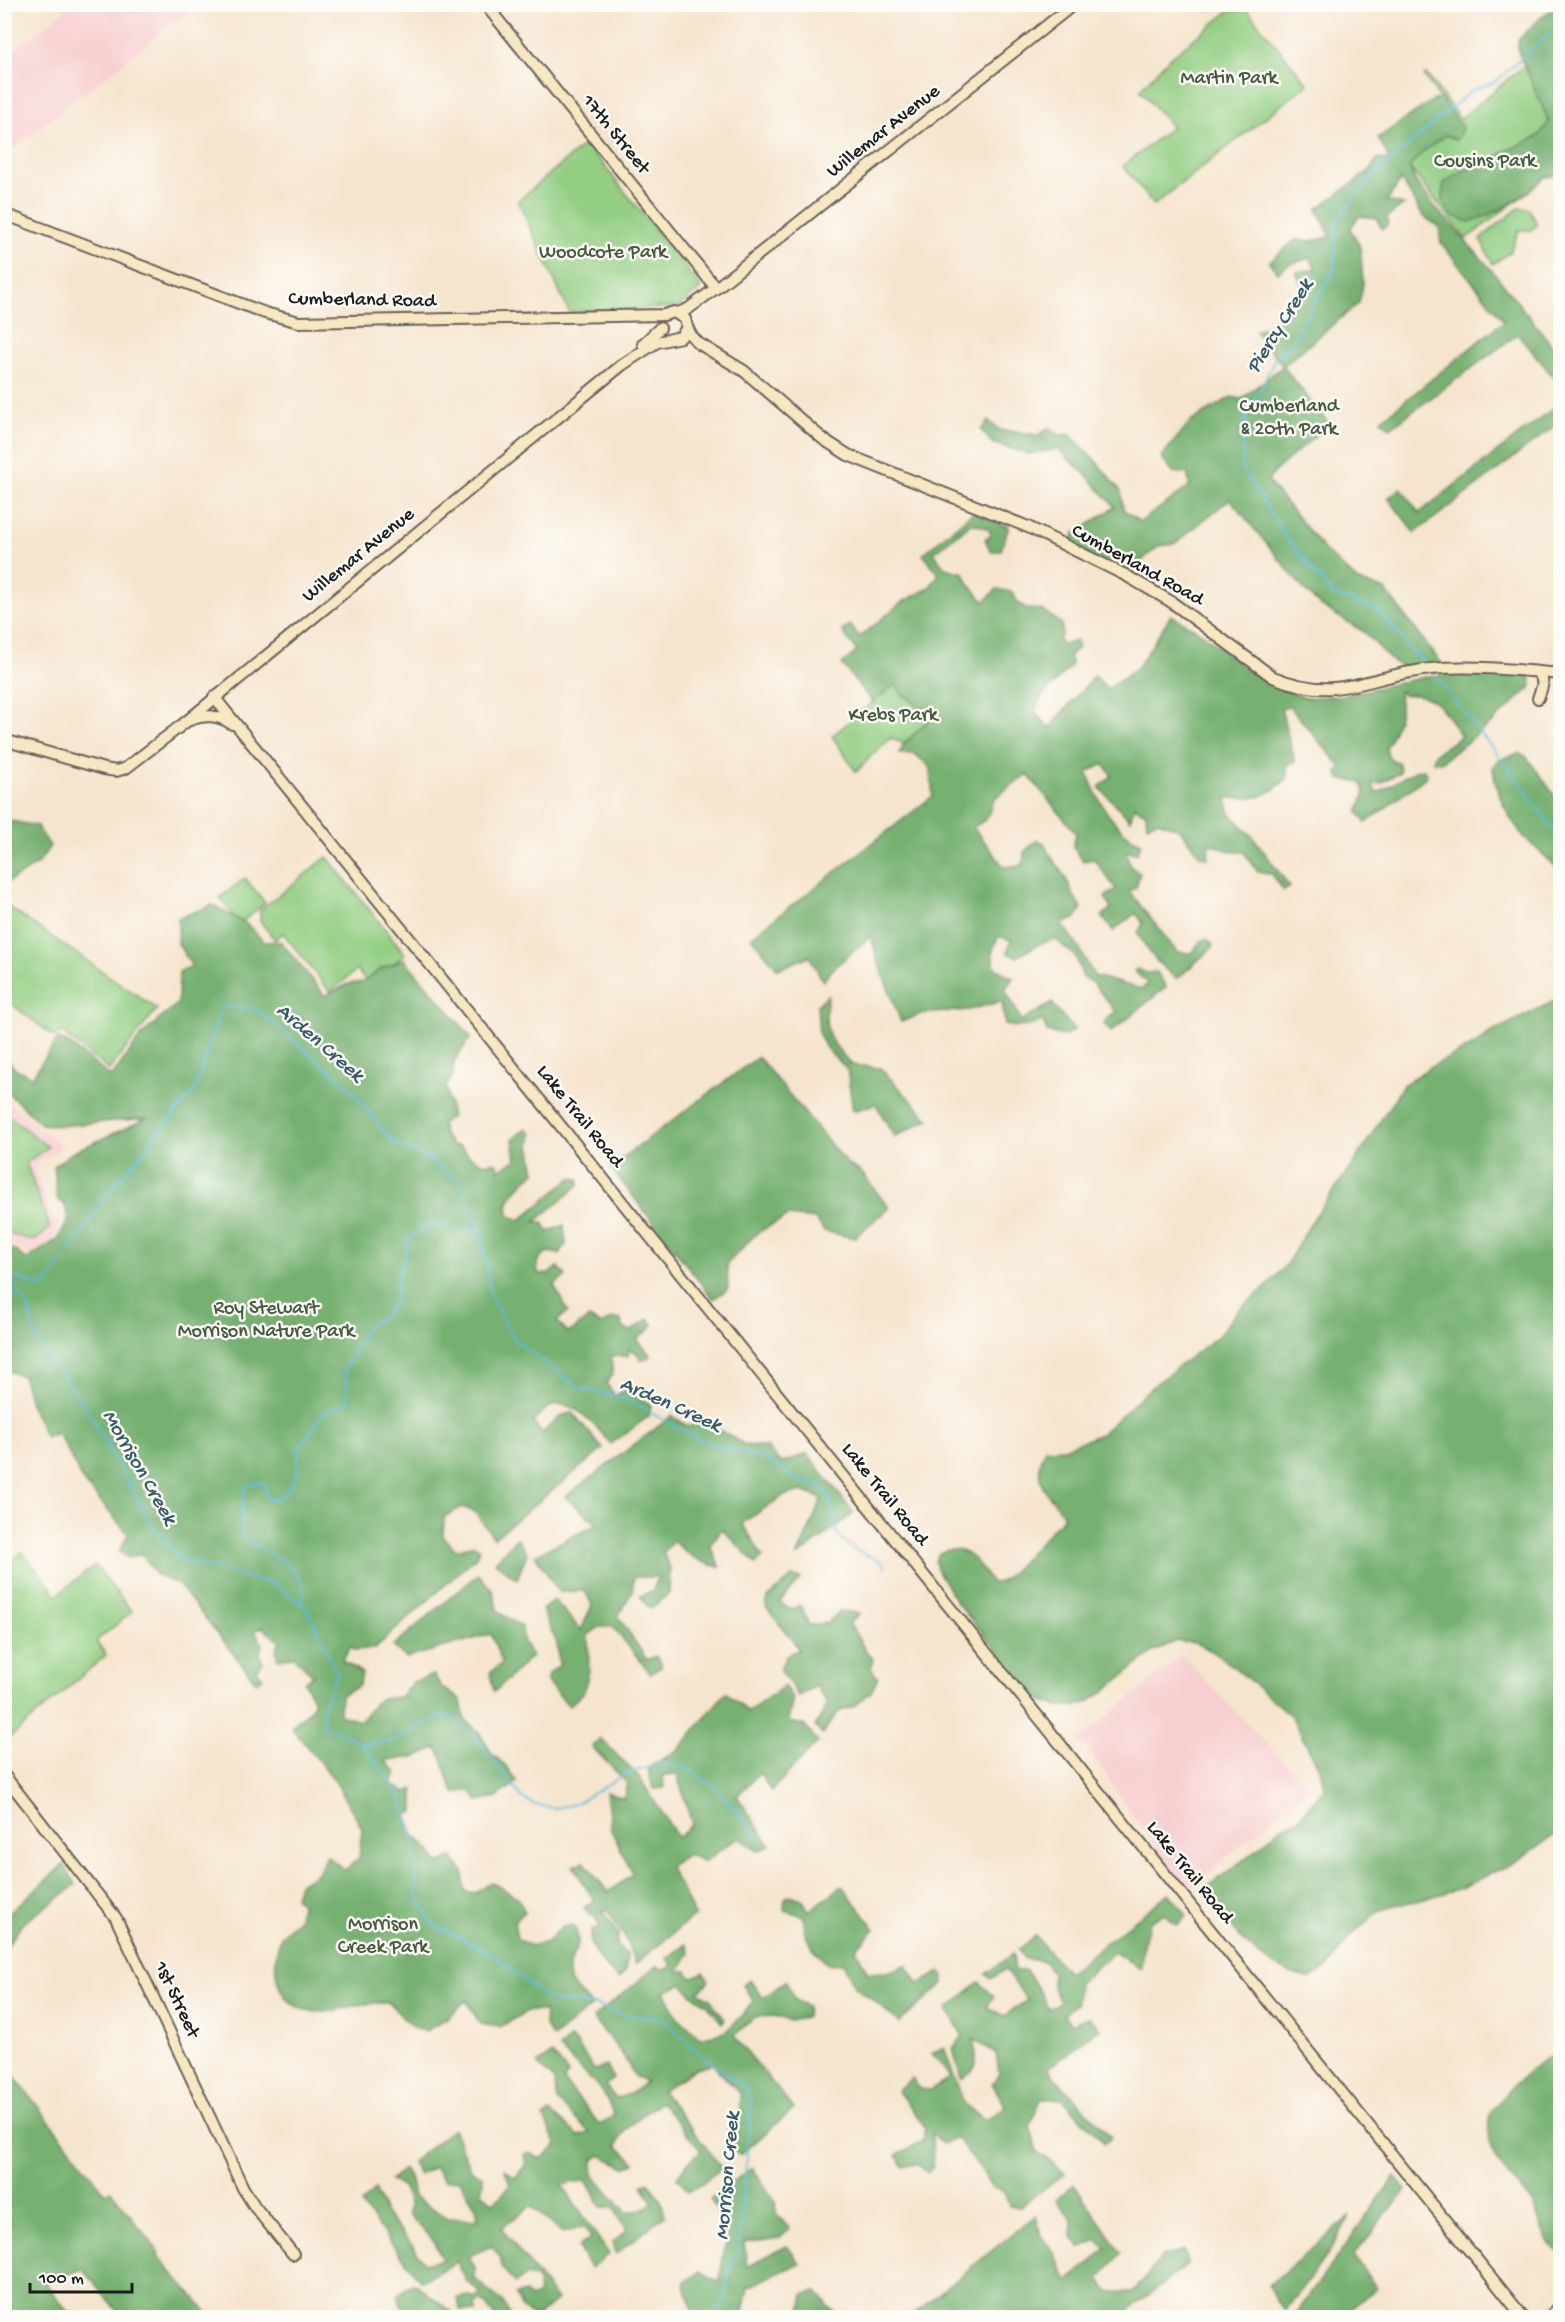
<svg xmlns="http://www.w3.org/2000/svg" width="1565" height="2322" viewBox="0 0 1565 2322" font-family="'Gochi Hand',sans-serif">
<rect width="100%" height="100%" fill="#fdfcf7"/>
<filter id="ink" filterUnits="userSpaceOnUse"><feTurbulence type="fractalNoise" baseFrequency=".0167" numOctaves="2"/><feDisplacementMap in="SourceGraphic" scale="12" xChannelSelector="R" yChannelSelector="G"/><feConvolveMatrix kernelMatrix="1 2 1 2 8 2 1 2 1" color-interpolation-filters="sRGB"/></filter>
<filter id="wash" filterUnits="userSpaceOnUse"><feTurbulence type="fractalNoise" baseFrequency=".008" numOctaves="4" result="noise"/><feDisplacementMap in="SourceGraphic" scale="24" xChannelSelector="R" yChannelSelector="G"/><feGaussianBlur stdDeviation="1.35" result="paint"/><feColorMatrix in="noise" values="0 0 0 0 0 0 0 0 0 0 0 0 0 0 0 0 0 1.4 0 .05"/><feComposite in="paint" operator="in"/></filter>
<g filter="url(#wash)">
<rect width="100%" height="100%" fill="#f6e5ce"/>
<g fill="#f7cfd0">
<path d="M71,5H197L5,155V58Z"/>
<path d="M4,1096L11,1105L63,1147L34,1165L51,1214L57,1223L54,1238L31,1255L5,1242Z"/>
<path d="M1182,1655L1309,1788L1185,1892L1088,1749L1079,1740Z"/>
</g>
<g fill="#93ce83" stroke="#587550" stroke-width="1.5">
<path d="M1237,5H1243L1308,84L1154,205L1123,166L1172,127L1140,90L1167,60Z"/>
<path d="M1531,60L1560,95L1533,188L1466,239L1407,164L1456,122L1424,76L1427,75L1460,119Z"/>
<path d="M586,143L700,286V289L679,307L569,312L518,201Z"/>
<path d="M1519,208L1529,209L1537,224L1532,230H1519L1510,252L1493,264L1480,239Z"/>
<path d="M895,684L919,707L934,715L904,744L891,738L878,749L856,772L832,736Z"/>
<path d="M327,857L405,954L368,984L357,970L330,992L283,933L275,940L260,921V910Z"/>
<path d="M245,878L265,903L240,924L220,898Z"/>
<path d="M4,904L157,1009L109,1070L61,1032L55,1037L5,999Z"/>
<path d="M4,1111L10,1117L48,1147L26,1163L50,1228L35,1241L5,1233Z"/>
<path d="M22,1552L57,1595L95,1565L132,1612L96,1641L106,1655L5,1742V1567Z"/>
</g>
<g fill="#76b171" stroke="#496646" stroke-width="1.5">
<path d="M1560,5V175L1545,177L1533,188L1503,208L1486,216L1469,222L1452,216L1443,202V184L1457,174L1539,136L1549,122L1518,51V40L1545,14Z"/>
<path d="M1441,99L1462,128L1457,140L1446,135L1423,152L1409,167L1416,182L1435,207L1490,268L1560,355V385L1518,334L1390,428L1381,420L1504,321L1441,243L1439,227L1423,216L1401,180L1387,201L1404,205L1387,217L1388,225L1382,229L1376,218L1359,216L1350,229L1359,244L1361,253L1363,284L1359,303L1283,366L1329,424L1275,471L1268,481L1326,552L1358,581L1385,590L1445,668L1413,672L1393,662L1364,632L1321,606L1306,592L1230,499L1174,544L1160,546L1154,550L1125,575L1070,548L1074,534L1115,507L1087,476L1058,449L1029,454L992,443L981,430L988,421L1000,430L1038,435L1050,427L1059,435L1069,434L1094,459L1121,491L1123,509L1140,522L1190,486L1187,473H1174L1161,457L1190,422L1231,397L1241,399L1283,366L1255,331C1277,325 1294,310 1304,289L1296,272L1316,269L1310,258L1290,264L1278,272L1269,262L1295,240L1310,241L1331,237L1317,209L1369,171L1378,158L1390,161L1378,138L1433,100Z"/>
<path d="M1560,403V422L1415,533L1388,498L1401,488L1419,513Z"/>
<path d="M973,512L1009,527L1001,550L991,552L985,539L991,536L989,529L972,523L934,553L945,568L964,573L969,584L984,602L997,589L1012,592L1018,603L1028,609L1042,610L1062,624V635L1058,639L1064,645L1077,640L1078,648L1069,656L1072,665L1041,697L1035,711L1049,728L1094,676L1108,689L1138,667L1171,615L1205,635L1246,669L1278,687L1306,698L1346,695L1424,677L1466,673L1530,676L1532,686L1492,723L1441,762L1433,761L1435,754L1461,736C1445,712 1436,692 1404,695L1400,691C1398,699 1401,704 1400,710C1398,724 1392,736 1386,748L1389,758L1399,763L1400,772L1379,784L1372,783L1376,793C1392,787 1409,770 1424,769L1427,776L1366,823L1358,812L1365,792L1361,782L1340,779L1337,772L1341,767L1290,707L1281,709L1295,762L1287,764V779C1259,802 1260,797 1227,798L1229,812L1253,837L1290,887L1284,891L1272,874L1258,872L1244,852H1232L1209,843L1208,858L1199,855L1180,829L1158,821L1147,825L1146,813L1134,807L1130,820L1099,787L1112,776L1104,764L1087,772C1098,801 1113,830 1141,843L1137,853L1126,852L1131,867L1140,873L1136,888L1129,891L1177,952L1191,953L1201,941L1206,939L1211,942L1213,947L1177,979C1158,964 1149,954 1138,933L1143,923L1136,913L1113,931L1102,916L1111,908L1105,897L1116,889L1094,859L1083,861L1073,847L1076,833L1027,774L995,798L986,820L973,827L1004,867L1023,865L1024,852L1037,840L1044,843C1048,855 1056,862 1063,873C1071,886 1070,894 1082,908L1075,919L1062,924L1081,951L1094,976L1142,989L1148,983L1134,971L1137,969L1147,973L1157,972L1166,987L1111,1032L1104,1024L1108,1017L1116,1012L1091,981L1083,978L1076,957L1055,939L1039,944L1017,957L1007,953L1011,940L998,936L992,953L995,968L1013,978L1005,989L1022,1021L1052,1003L1074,1030L1064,1036L1047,1032L1043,1020C1033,1027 1018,1028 1005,1025L1002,1001L969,1010L921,1014L901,1022L877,959L871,936L835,967L823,981L809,956L778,969L751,937L933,796L929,766L915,754H899L904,744L934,715L903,695L895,684L873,703L842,664L857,651L842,631L850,625L860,637L901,603L929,588L939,574L923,554Z"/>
<path d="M1519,753L1526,756L1560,803V872C1549,857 1532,847 1520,832C1507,815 1494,788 1493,766L1499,760Z"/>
<path d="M5,820L37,826L50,846L38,864L5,884Z"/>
<path d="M213,905L248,925L264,942H281L325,996L348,984L363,982L379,970L404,959L471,1037L454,1061L453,1076L446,1086L452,1117L442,1123L444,1135L452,1145L460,1146L469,1156L484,1164L492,1162L498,1164V1170L516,1160L513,1139L526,1128L532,1134L530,1144L535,1172C523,1184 502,1198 510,1216L520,1220L571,1178L579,1179V1185L535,1222H543L548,1232L564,1225L566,1244L560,1254L547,1252L537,1262L538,1274L549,1273L558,1267L566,1276L554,1285L568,1312L557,1321L568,1333L589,1318L602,1325L612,1318L621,1320L623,1328L631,1331L648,1319L653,1324L649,1330L637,1339L651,1356L641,1361L638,1354L629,1349L628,1356H611L613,1375L606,1383L615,1396L631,1386L651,1405L649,1416L611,1444C597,1428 571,1392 546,1409C541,1413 537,1418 533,1422L542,1433L559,1418L572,1412L603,1449L494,1538L475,1512L462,1507L444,1517L443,1537L456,1550L474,1545L480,1549L475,1558L375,1648L355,1650L351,1646L342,1660L362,1673L359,1686L341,1695L340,1715L360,1721L379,1699L400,1697L413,1682L434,1675L442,1688L461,1700L464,1718L480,1734L492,1754L505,1765L517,1782L497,1797L478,1801L470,1790L454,1793C446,1778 445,1762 437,1747L416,1757L385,1760L397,1773L391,1784L405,1792L414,1789V1812L406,1815L414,1835L431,1852L439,1864L452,1857L463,1871L465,1891L476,1893L492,1882L518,1898L525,1912L514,1921L517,1939L530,1946L547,1942L562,1926L574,1925C582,1947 577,1944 570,1962C568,1968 569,1976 569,1982L592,2006L553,2038L545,2025V2011H527L500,2027L480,2024L466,2000L450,2016L426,2031L412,2027L389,2003C381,2003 373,2003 365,2004C348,2006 328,2015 310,2011C274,2004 269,1964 282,1935C285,1929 294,1924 299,1919L301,1903L295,1897L299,1884L318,1873L327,1856L345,1870L359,1858L362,1828L334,1779L291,1727L313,1706V1699L304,1682L313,1675L294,1657L278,1659L276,1649L280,1642L262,1627L255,1631L263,1645L260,1653L263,1663L256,1669L263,1678L256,1682L178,1584L156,1575L142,1554L128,1558L119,1552L128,1534L83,1481L58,1433L46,1437L30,1404L23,1376L10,1372L5,1362V1246L18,1252L26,1260L58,1239L68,1220L65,1205L57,1199L54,1166L73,1152L148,1118L60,1126L41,1124L5,1090V1055L14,1068L32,1077L58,1039L67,1042L111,1077L142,1035L178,1003L179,972L192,966L178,944V918Z"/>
<path d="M828,995C822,1031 828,1039 852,1065L880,1068L929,1119L894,1137L876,1104L853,1111L847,1069L826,1048L819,1034L817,1005Z"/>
<path d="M1560,998V1831L1517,1861L1461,1888L1421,1900L1390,1906L1375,1914L1348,1939L1327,1968L1311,1979C1280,1973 1254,1955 1234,1930C1222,1917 1220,1899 1205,1889L1259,1848L1280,1828L1297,1821L1324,1788L1321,1772L1291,1716L1234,1667L1212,1651L1195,1643L1177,1641L1154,1651L1101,1694L1086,1703L1077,1706H1059L1043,1701L1030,1689L957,1603L937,1569L935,1561L939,1553C965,1541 979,1564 992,1583L1000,1582L1007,1577L1064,1517C1060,1506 1052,1501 1046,1492C1037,1480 1038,1462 1045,1449L1064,1448L1101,1434L1148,1390L1219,1335L1237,1311L1265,1288L1286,1265L1314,1218L1355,1161L1403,1085L1429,1068L1474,1045L1490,1033Z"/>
<path d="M758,1057L847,1164L861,1172L889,1208L854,1238L824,1231L815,1219L788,1216L757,1233L727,1264L728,1289L713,1299L610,1167Z"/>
<path d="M672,1416L689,1427L703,1420L745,1445L766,1447L781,1463L807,1454L854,1513L797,1557L822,1499L802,1491L783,1496L742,1523L763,1557L756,1564L722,1529L710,1545L720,1567C699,1564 688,1554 673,1541L663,1553L670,1568L669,1594L650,1609L640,1596L653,1591L658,1577H634L632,1592L618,1616L647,1660L656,1656L662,1666L651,1674L613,1627H600L588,1635L589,1671L584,1692L569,1706L548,1683V1674L559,1666L557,1643L542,1610L554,1600L581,1630L592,1605L585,1591L559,1592L535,1555L597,1524L565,1497Z"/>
<path d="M517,1538L527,1553L517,1579L495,1562Z"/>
<path d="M478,1574L493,1591L498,1612L522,1627L523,1640L532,1656L494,1692L490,1673L502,1663L491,1634L406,1658L393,1646Z"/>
<path d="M792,1577L801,1578L780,1602L791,1610L800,1605L809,1625L827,1623L840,1611L860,1613L849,1623L865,1650L873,1659L871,1668L878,1678L871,1692L854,1706L838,1712L822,1735L815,1726L828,1704L816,1686L798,1696L780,1669L786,1656L799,1649L766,1607L768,1598Z"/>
<path d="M784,1686L793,1698L788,1722L804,1725L818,1742L771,1791L760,1773L737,1796L770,1845L758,1851L739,1837L704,1862L688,1854L669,1866L695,1915L635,1964L625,1937L606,1909L602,1911L619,1934L616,1942L627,1956L626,1971L618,1979C605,1965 585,1950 592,1929L600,1928L594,1915L590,1916L584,1908L594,1900L573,1866L584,1862L608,1892L633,1874L611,1830L606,1792L624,1798L627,1783L592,1747L600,1738L640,1778L678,1838L692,1824L677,1774L663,1775L664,1788L653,1789L648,1768L679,1749L726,1692L748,1712Z"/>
<path d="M64,1864L76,1885L22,1924L5,1949V1917Z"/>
<path d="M842,1886L875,1929L856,1949L868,1973L888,1972L906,1965L919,1984L940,1972L944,1977L943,1984L899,2023L876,2002L855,1987L843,1963L829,1964C812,1949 803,1939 804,1916L784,1910L785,1898L791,1895L802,1899L809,1911Z"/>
<path d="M1169,1893L1187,1915L1177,1925L1164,1913L1150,1922L1143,1944L1141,1969L1114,1952L1078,1984L1077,2002L1064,2015L1072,2024L1089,2017L1100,2028L1047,2069L1111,2137L1105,2144L1063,2099H1041L1030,2126L1037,2151L1065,2173L1020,2207L1009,2206L1004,2191L992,2188L982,2171L956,2137L943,2144L932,2134L933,2166L928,2173L917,2164L903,2167L896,2155L923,2141L925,2127L897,2090L912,2078L920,2089L930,2090L951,2077L932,2053L944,2047L964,2104L986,2120L1006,2107L992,2083L999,2074L996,2053L973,2039C976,2059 983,2066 961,2079L953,2049L963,2036L947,2009L979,1982L994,1996L987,2007L1004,2016L1027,2000L1005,1969L991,1979L986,1974L1013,1954L1015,1971L1026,1970L1041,1993L1048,2009L1060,2002L1052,1985V1972L1043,1961L1025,1959L1018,1950L1035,1936L1068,1973Z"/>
<path d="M686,1944L690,1953L678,1971H687L691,1978L704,1972L709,1981L698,1992L710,1999L725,2020L722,2023L707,2004L692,1995L683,1984L664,1992L677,2016L700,2038L725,2032L744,2014L753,2001L743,1984L750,1980L763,1998L786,1981L794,1999L807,2006L806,2017L790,2021L774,2016L754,2017L734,2036L794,2109L740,2155L731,2150L728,2129L740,2110V2093L712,2064L696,2068L662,2091L722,2168L689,2192L677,2177L689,2161L701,2151L661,2102C643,2115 626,2124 617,2146L635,2163L625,2167L600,2155L593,2161V2175L627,2212L641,2210L653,2204L642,2185L648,2182L660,2198L665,2215L616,2254L613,2242L627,2230L614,2208L601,2207L586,2180L562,2185L609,2254L590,2268L578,2247L591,2238L584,2227L562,2233L531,2206L501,2228L557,2300L537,2317L522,2309L515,2295L525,2292L530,2298L539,2294L537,2279L527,2275L515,2283L501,2267V2258L492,2246L469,2256L476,2269L473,2278L503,2302L511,2317H495L482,2300L475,2305L476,2312L460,2310L458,2298L470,2296L475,2298L481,2293L467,2282L457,2262L421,2281L361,2204L375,2189L385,2213L413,2246L425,2264L443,2259L430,2236L408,2215L409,2204L404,2188L390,2180L404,2169L411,2181L414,2197L448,2218L478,2220L476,2207L459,2180L445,2181L434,2167L419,2175L412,2162L453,2129L471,2171L483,2176L482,2193L494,2203L510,2186L505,2169L515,2178L526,2164L524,2154L530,2153L541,2159L557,2146L544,2118L550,2112L579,2136L590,2133L557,2101L554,2080L537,2064L552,2054L568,2073L564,2081L600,2125L614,2115L604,2093L559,2048L570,2039L576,2043L594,2070L607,2066L613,2079L605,2085L616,2099L632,2093L646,2082L636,2078L622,2054L593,2018L657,1966L664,1970L673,1966L667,1958Z"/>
<path d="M1560,2049V2253C1545,2244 1540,2218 1531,2202C1521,2187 1504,2175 1496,2159C1489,2146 1487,2129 1490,2114C1492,2109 1497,2104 1501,2100C1518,2079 1538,2064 1560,2049Z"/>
<path d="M4,2063L106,2194L111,2191L159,2252L157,2255L208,2313L203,2317H122L83,2269L45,2282L72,2317H5Z"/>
<path d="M752,2168L775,2201L776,2214L790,2229L780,2238L744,2243L747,2266L787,2246L800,2263L748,2287L742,2317H692L693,2312L684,2283L700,2271L719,2282L728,2229L710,2199Z"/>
<path d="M1395,2176L1406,2190L1353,2256L1377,2288L1346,2311L1351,2317H1294Z"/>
<path d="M1074,2184L1121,2253L1099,2278L1107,2291L1133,2293L1162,2257L1184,2250L1187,2265L1120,2317H910L1036,2215L1041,2236L1053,2251L1068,2281L1106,2249L1097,2239L1081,2248L1072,2237V2219L1056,2200Z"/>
<path d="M1350,2216L1329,2252L1285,2311L1276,2300L1269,2285Z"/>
<path d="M414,2283L456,2315L463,2317H430L427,2315L407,2317L397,2295Z"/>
<path d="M816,2291L838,2317H800L804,2294Z"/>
</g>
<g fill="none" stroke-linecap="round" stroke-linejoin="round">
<g stroke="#5cbada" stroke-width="2">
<path d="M1428,666L1408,647L1378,610L1333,595L1285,536L1243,470L1244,423L1275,359L1291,344L1335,268L1336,222L1364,184L1471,91L1495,82L1560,25"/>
<path d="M1433,673L1505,764L1560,838"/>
<path d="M4,1274L44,1287L114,1186L194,1091L222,1006L256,1009L346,1084L394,1143L426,1157L458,1180L481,1231L491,1296L515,1340L579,1388L625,1398L698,1439L766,1459L798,1481L818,1484L829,1496L836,1533L853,1549L881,1561L885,1567"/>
<path d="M4,1278L11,1281L28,1307L33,1330L42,1348L83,1403L155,1530L180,1559L274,1584L308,1609L337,1673L323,1709V1727L351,1737L361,1744L391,1781L402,1801L414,1836L417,1896L433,1925L492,1954L549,2000L595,2005L627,2016L663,2018L697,2052L748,2091L751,2107L738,2253L729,2271L720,2318"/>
<path d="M302,1605C303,1600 304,1594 304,1590C303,1569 260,1546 242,1538V1503L245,1486L263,1482L268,1500L277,1499L286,1493L297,1474L298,1450L323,1413L348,1402L345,1369L368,1325L384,1316L395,1302L398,1278L410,1236L436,1222L459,1233L470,1230L481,1231"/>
<path d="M361,1744L395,1741L436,1717H453L476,1736L521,1797L535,1805L556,1808L575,1804L627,1773L665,1764L683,1765L718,1789L755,1835"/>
</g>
</g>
</g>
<g filter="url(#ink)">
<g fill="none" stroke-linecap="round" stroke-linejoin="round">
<defs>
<g id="secondary">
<path d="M485,4L716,288"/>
<path d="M4,214L265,313L299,322L664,315L674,312L685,319L687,327L681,337L657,342L622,365L187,721L126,768L116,771L104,769L4,740"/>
<path d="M678,313L688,309L716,288L1074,4"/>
<path d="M687,327L691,335L698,343L744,371L823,439L848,455L1028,527L1125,575L1170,601L1273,677C1340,704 1367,675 1431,669C1473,665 1518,670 1560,674"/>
<path d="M643,344L660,328"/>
<path d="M1537,672C1546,680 1542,688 1538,698"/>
<path d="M214,697L1524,2318"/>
<path d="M190,720C206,714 218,715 232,724"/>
<path d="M4,1775L116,1918L243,2188L255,2207L293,2254"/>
<path d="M1548,2318L1560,2307"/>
</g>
</defs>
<use href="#secondary" stroke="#68625a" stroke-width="14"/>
<use href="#secondary" stroke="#f7e8c3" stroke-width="10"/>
</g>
</g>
<g text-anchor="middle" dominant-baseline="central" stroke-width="5" stroke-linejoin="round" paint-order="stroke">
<g font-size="20" fill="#465a40" stroke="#fdfcf7">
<text x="1229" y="79">Martin Park</text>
<text x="1485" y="162">Cousins Park</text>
<text x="603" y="253">Woodcote Park</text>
<text x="1289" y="407">Cumberland<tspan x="1289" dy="23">&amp; 20th Park</tspan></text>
<text x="893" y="716">Krebs Park</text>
<text x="266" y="1309">Roy Stewart<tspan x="266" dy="23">Morrison Nature Park</tspan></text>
<text x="383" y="1925">Morrison<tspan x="383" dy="23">Creek Park</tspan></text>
</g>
<g font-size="20" fill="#1c1c1c" stroke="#fdfcf7">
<text transform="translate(884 132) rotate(-38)">Willemar Avenue</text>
<text transform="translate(615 135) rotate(51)">17th Street</text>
<text transform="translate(362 301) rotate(1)">Cumberland Road</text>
<text transform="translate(359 556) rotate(-39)">Willemar Avenue</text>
<text transform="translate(1137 566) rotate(29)">Cumberland Road</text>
<text transform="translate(579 1117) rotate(51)">Lake Trail Road</text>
<text transform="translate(884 1495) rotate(51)">Lake Trail Road</text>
<text transform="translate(1189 1873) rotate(51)">Lake Trail Road</text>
<text transform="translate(176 2000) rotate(65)">1st Street</text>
</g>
<g font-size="21" font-style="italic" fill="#365b68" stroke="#fdfcf7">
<text transform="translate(1281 327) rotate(-58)">Piercy Creek</text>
<text transform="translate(319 1044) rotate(41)">Arden Creek</text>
<text transform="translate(670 1406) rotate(24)">Arden Creek</text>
<text transform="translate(138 1468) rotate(60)">Morrison Creek</text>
<text transform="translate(729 2176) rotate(-85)">Morrison Creek</text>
</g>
</g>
<rect width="1565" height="2322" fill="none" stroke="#fdfcf7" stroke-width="24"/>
<path d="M30 2283v9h102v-9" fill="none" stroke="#1c1c1c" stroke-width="3"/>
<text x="39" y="2283" font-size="18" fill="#1c1c1c" stroke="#fdfcf7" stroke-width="4.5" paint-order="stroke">100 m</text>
</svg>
